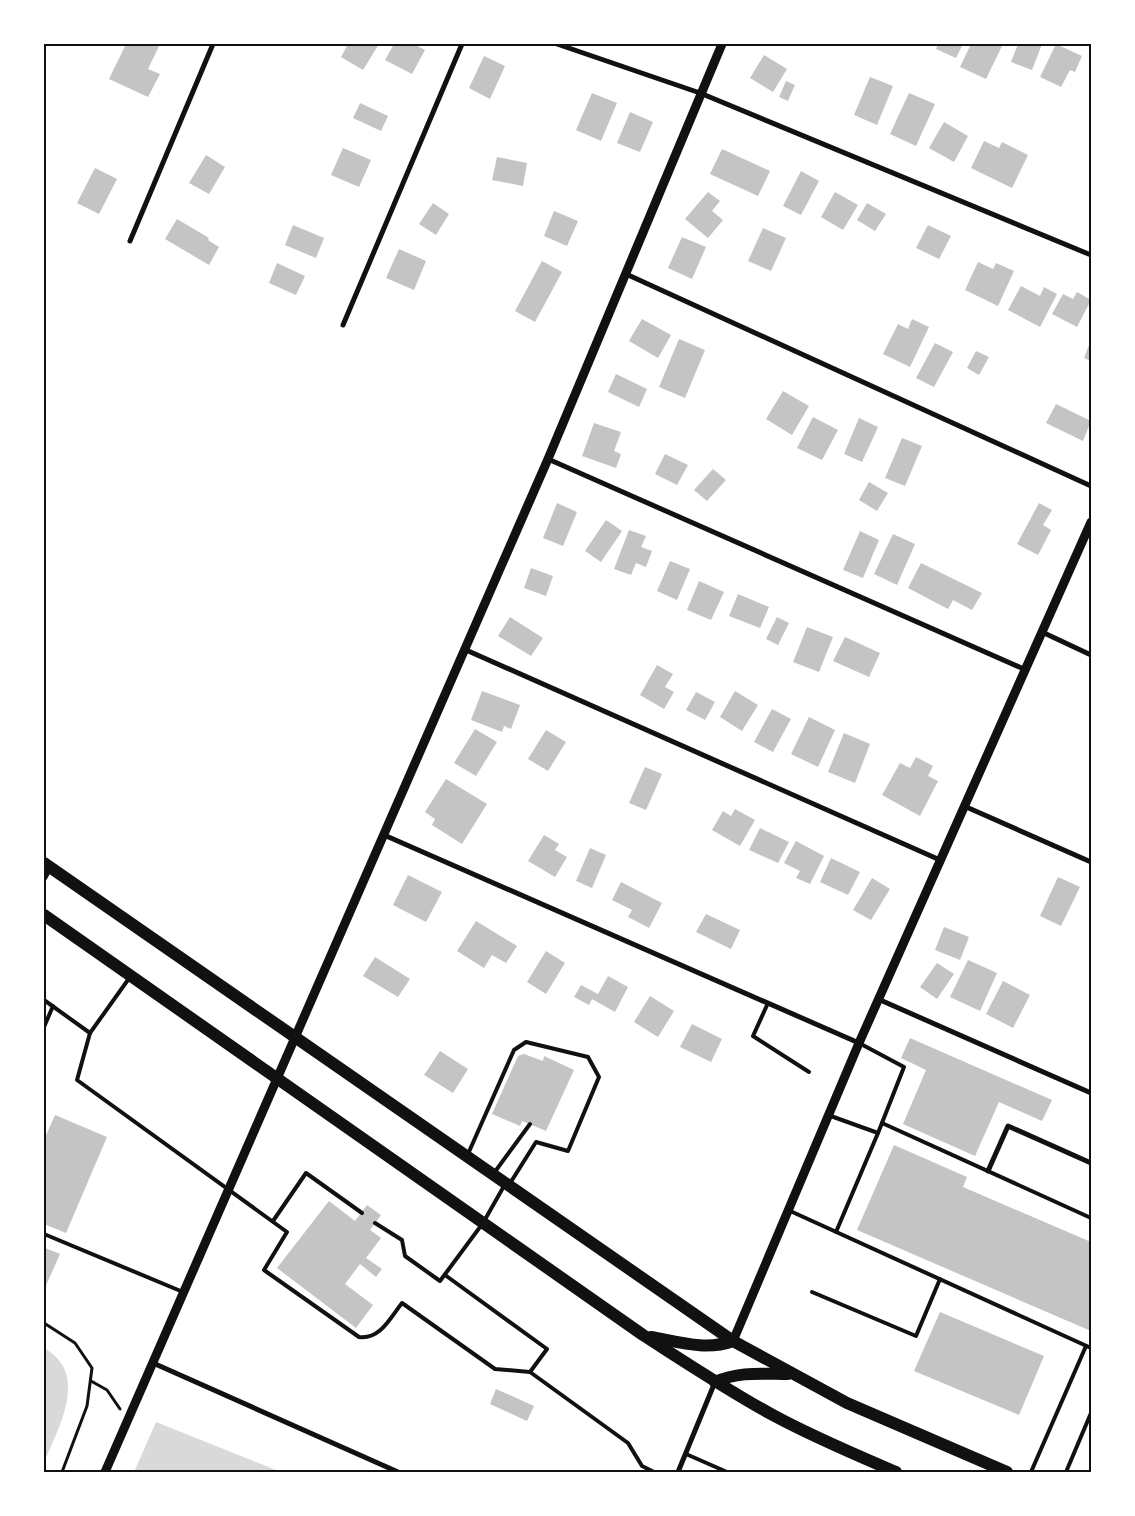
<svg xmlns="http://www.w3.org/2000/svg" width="1135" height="1516" viewBox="0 0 1135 1516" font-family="'Noto Serif',serif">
<rect width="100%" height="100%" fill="#fff"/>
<g fill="#d9d9d9">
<path d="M44,1348C90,1374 59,1426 44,1463Z"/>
<path d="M156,1422L281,1472H134Z"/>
</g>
<g fill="#c4c4c4">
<path d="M126,44H160L148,69L160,74L148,97L109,79Z"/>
<path d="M348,44H379L363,70L341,57Z"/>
<path d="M394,44H414L425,50L412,74L385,60Z"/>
<path d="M938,44H963L956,58L936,49Z"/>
<path d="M971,44H1003L986,79L960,67Z"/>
<path d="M1018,44H1042L1032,70L1011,62Z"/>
<path d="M1056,44L1082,56L1075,72L1070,70L1061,87L1040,77Z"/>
<path d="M764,55L787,69L773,92L750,78Z"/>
<path d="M484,56L505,66L490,99L469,88Z"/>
<path d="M870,77L893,86L877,125L854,115Z"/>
<path d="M786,81L795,85L788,101L779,97Z"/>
<path d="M592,93L617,103L601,141L576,130Z"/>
<path d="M909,93L935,104L916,146L890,134Z"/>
<path d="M360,103L388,116L381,131L353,118Z"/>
<path d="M630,112L653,122L640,152L617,143Z"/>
<path d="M944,122L968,136L954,162L929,148Z"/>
<path d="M984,141L999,148L1002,142L1028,155L1012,188L971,168Z"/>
<path d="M343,148L371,160L359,187L331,175Z"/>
<path d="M722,149L770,171L758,196L710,174Z"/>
<path d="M206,155L225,167L209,194L189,183Z"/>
<path d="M497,157L527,163L523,186L492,180Z"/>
<path d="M95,168L117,179L99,214L77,203Z"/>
<path d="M801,171L819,181L801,215L783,206Z"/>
<path d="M708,192L720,201L712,211L723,220L708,238L685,219Z"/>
<path d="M835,192L858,205L843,230L821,217Z"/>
<path d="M433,203L449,214L436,235L419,224Z"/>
<path d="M867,203L886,214L875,231L857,220Z"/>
<path d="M554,211L578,221L567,246L544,236Z"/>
<path d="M177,219L209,238L208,240L219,247L209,265L165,239Z"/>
<path d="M293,225L324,238L316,258L285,245Z"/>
<path d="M928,225L951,236L939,259L916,248Z"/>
<path d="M763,228L786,238L771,271L748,261Z"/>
<path d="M682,237L706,247L692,279L668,268Z"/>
<path d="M399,249L426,261L414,290L386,278Z"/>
<path d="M542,261L562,272L535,322L515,311Z"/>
<path d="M978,262L993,269L996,263L1014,271L998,306L965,290Z"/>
<path d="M277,263L305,276L296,295L269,283Z"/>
<path d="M1021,286L1040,296L1044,287L1057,294L1040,327L1008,310Z"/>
<path d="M1077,292L1091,300L1077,327L1052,314L1063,294L1073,299Z"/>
<path d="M642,319L671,335L658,358L629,341Z"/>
<path d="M912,319L929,327L910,367L883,354L898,324L908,329Z"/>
<path d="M679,339L705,350L685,398L659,387Z"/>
<path d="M1091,340V361L1084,358Z"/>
<path d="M935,343L953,352L934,387L916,378Z"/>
<path d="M976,351L989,357L979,375L967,368Z"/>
<path d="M616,374L647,389L639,407L608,392Z"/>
<path d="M783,391L809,406L792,435L766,419Z"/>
<path d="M1056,404L1091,421L1083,441L1046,423Z"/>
<path d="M813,417L838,430L822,460L797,448Z"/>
<path d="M859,418L878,427L862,462L844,454Z"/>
<path d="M594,423L621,432L614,451L621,454L616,468L582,456Z"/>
<path d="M902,438L922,446L905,486L885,478Z"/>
<path d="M665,454L688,465L677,485L655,474Z"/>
<path d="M713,469L726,480L707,501L694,490Z"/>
<path d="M869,482L888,493L877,511L859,500Z"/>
<path d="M557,503L577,512L563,546L543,538Z"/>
<path d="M1039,503L1052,510L1043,525L1051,530L1038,555L1017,544Z"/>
<path d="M606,520L622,531L601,562L585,551Z"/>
<path d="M629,530L646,536L641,547L652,551L646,567L636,563L631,575L614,569Z"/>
<path d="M860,531L879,540L863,578L843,570Z"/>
<path d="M893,534L915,544L897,585L874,574Z"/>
<path d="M670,561L690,569L677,600L657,591Z"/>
<path d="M921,563L982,593L972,610L953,600L948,609L908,588Z"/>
<path d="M531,568L553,576L546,596L524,588Z"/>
<path d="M699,581L724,592L711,620L687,610Z"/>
<path d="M738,594L769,607L760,628L729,616Z"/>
<path d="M510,617L543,638L531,656L498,636Z"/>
<path d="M777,617L789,623L778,645L766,639Z"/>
<path d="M807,627L833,637L819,672L793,662Z"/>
<path d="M845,637L880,653L869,677L833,661Z"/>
<path d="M657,665L673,674L665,687L674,692L664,709L640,695Z"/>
<path d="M482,691L520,705L511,729L504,726L502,732L471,720Z"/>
<path d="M735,691L758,705L742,731L720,717Z"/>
<path d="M696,692L715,702L705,720L686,710Z"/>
<path d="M772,709L791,719L773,752L754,742Z"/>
<path d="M809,717L835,730L818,767L791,754Z"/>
<path d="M475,729L497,742L476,776L454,763Z"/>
<path d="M546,730L566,742L548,771L528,759Z"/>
<path d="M844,733L870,744L855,783L828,772Z"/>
<path d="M916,757L933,766L928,776L938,781L920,816L882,795L900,763L910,768Z"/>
<path d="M645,767L662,774L646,810L629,803Z"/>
<path d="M446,779L487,804L462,844L432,825L435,819L425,812Z"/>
<path d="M735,809L755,820L740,846L712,830L723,811L731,816Z"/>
<path d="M760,828L789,842L778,863L749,850Z"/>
<path d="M544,835L559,844L555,850L567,857L555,877L528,861Z"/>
<path d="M796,841L824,856L810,884L796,878L800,871L784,863Z"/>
<path d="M590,848L606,855L592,888L576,881Z"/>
<path d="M831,858L860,872L848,895L820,882Z"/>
<path d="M408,875L442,892L426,922L393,905Z"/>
<path d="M1058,877L1080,887L1061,926L1040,916Z"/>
<path d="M872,878L890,889L871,920L853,910Z"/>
<path d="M621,882L662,903L649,928L628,917L632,910L612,900Z"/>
<path d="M706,914L740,930L731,949L696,932Z"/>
<path d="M476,921L517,946L506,963L492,955L484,968L457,951Z"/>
<path d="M944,927L969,937L960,960L935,950Z"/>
<path d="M546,951L565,963L546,994L527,982Z"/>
<path d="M375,957L410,979L398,997L363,976Z"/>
<path d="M968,960L997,973L980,1011L950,997Z"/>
<path d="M937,963L954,974L937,999L920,987Z"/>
<path d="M608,976L628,987L615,1012L592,999L589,1005L574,997L581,985L598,994Z"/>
<path d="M1003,981L1030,995L1013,1028L986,1014Z"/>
<path d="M650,996L674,1011L658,1037L634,1022Z"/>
<path d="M692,1024L722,1039L711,1062L680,1047Z"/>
<path d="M910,1038L1052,1100L1042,1121L999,1102L975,1156L903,1124L926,1070L901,1058Z"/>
<path d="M440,1051L468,1069L453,1093L424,1075Z"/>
<path d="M524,1054L543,1061L544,1056L574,1070L546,1131L522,1121L520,1126L492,1114L518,1056Z"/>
<path d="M55,1115L107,1137L66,1233L44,1224V1140Z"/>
<path d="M894,1145L967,1177L963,1187L1091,1242V1331L857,1230Z"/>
<path d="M329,1201L355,1221L367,1205L381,1215L370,1230L381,1238L366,1258L382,1269L376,1277L360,1264L345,1284L373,1305L356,1328L277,1268Z"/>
<path d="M45,1248L60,1254L44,1290V1250Z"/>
<path d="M940,1312L1044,1356L1019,1415L914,1371Z"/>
<path d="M496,1389L534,1406L527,1421L490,1404Z"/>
</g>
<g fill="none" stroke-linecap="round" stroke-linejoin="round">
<g stroke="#111" stroke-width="3">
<path d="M44,1323L75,1343L92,1368L87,1406L62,1472"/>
<path d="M91,1381L107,1390L120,1409"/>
</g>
<g stroke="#111" stroke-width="4">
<path d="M44,1000L90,1033L130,977"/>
<path d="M768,1003L753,1036L809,1072"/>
<path d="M44,1027L53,1006"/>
<path d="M90,1033L77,1080L287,1232L264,1270L359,1337C380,1340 390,1318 402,1303L495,1369L530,1372"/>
<path d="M828,1115L878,1133L904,1067L859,1043"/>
<path d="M882,1123L1091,1218"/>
<path d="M468,1154L514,1050L526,1042L588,1057L599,1077L568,1151L536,1142L509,1185"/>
<path d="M494,1173L530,1124"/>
<path d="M788,1210L1091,1348"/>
<path d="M273,1221L306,1173L362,1213"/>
<path d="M375,1223L402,1240L405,1256L440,1281L483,1223L504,1186"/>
<path d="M836,1232L878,1133"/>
<path d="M44,1234L183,1292"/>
<path d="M445,1275L547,1349L530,1372L628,1443L642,1466L654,1472"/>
<path d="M812,1292L916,1336L940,1279"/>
<path d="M686,1454L727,1472"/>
<path d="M1031,1472L1086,1346"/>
<path d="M1066,1472L1091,1413"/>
</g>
<g stroke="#111" stroke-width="5">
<path d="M557,44L700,93L1091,255"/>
<path d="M130,241L213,44"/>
<path d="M626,274L1091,486"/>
<path d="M343,325L462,44"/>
<path d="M548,459L1026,670"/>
<path d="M1042,632L1091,655"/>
<path d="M466,650L940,860"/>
<path d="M964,806L1091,862"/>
<path d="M384,835L859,1043"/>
<path d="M44,879L50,869"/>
<path d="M878,999L1091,1093"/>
<path d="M988,1171L1008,1126L1091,1163"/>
<path d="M153,1363L398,1472"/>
<path d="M678,1472L715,1382"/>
</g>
<g stroke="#111" stroke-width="9">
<path d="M733,1341L859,1043L1091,522"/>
<path d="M105,1472L548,459L722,44"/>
</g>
<g stroke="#111" stroke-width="12">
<path d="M44,863L733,1341L847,1403L1007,1472"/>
<path d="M44,915L643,1335C685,1362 727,1390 771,1414C811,1436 854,1454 896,1472"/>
<path d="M651,1337C679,1342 706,1351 733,1341"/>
<path d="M715,1382C739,1371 763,1374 788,1374"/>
</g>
</g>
<rect width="1135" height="1516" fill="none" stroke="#ffffff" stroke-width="90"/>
<rect x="45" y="45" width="1045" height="1426" fill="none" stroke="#111" stroke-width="2"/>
</svg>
